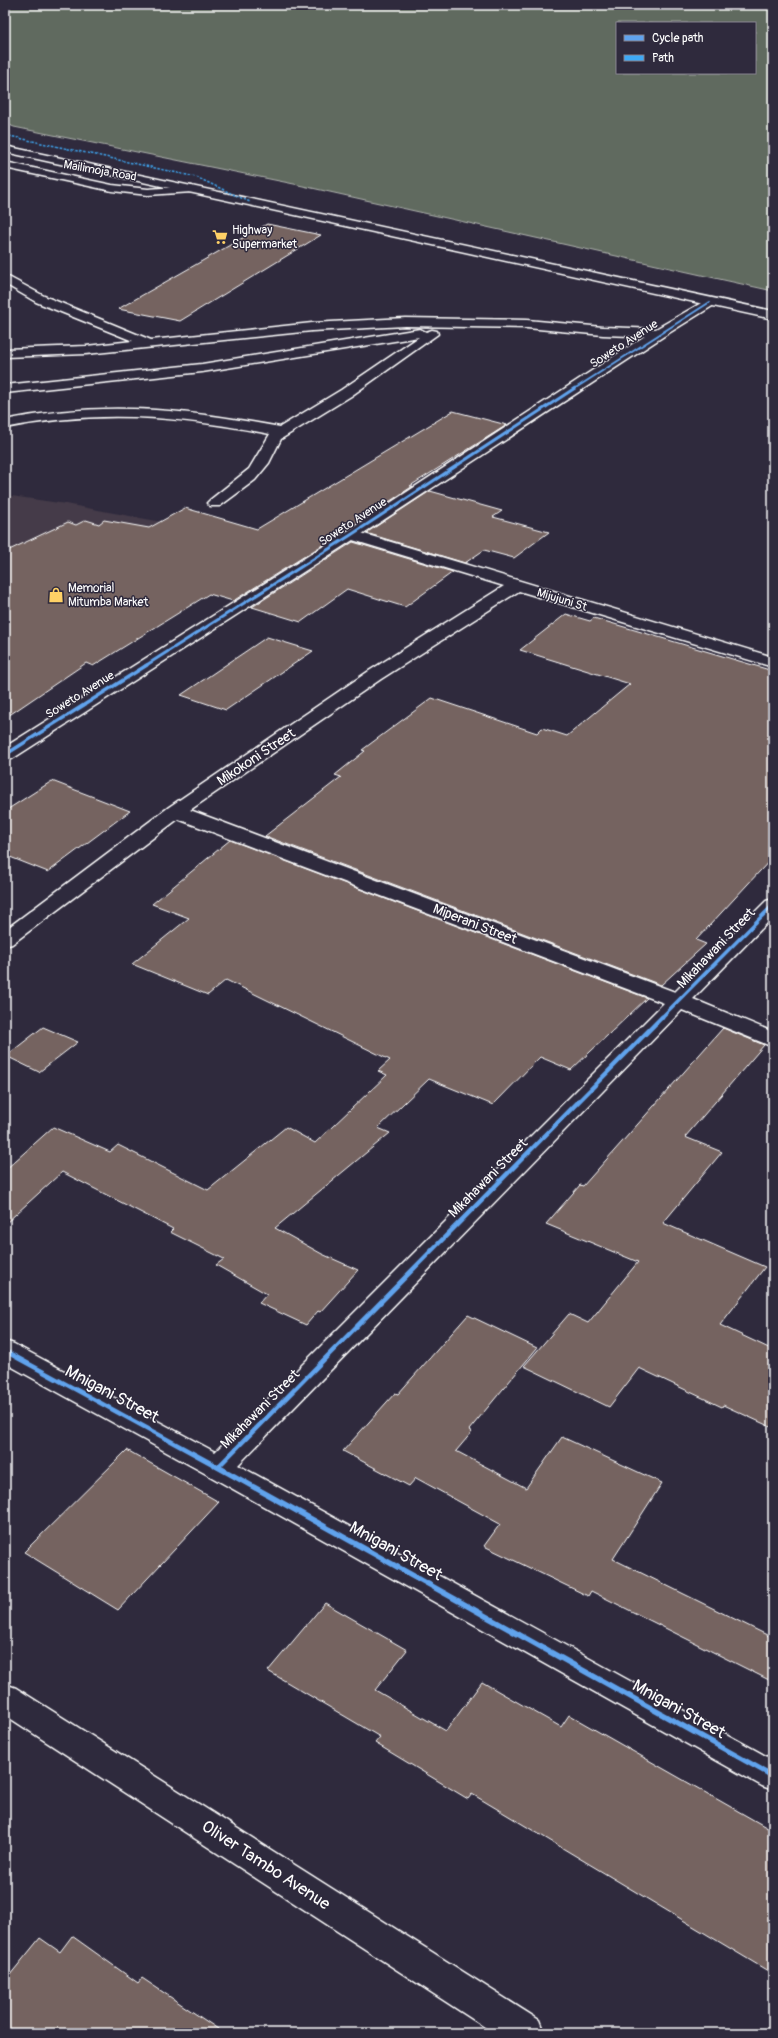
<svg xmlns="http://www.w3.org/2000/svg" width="778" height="2038" viewBox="0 0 778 2038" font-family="Pangolin,sans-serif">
<rect width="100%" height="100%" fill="#2f2a3d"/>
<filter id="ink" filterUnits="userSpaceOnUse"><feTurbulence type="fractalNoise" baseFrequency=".025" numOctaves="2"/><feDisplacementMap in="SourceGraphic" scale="8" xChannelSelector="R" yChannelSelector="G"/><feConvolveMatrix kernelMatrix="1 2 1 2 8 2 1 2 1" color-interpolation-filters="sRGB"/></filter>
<g filter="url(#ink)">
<path fill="#443b48" d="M5,495L66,504L210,531L5,659Z"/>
<path fill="#606a5f" stroke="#b0b4af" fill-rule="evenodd" d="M5,5H773V291L294,184L14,127L5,123ZM617,23H755V73H617Z"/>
<g fill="#746361" stroke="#fff">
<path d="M267,224L321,235L180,321L118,309Z"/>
<path d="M453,411L507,425L410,486H413L345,531L233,601L209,594L93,666L86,663L5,718V552L68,522L76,525L86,520L99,524L104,520L149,528L185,508L257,529Z"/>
<path d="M430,491L502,511L493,517L549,532L514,558L484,550L465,563L366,533Z"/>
<path d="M353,542L453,572L405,607L347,589L301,622L252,607Z"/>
<path d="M566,614L590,621L594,618L773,671V857L696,940L706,944L661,985L265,836L341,777L335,775L365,751L362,750L432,698L537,733L542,728L567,736L630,684L520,650Z"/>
<path d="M267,637L313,651L226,710L181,695Z"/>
<path d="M52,781L130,811L48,872L5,855V811Z"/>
<path d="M230,840L647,998L571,1070L540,1057L493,1105L429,1079L378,1128L390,1133L275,1228L322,1254L358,1270L320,1312L318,1311L306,1325L259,1303L267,1294L216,1265L224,1259L170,1232L173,1229L62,1172L5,1224V1170L53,1127L110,1152L118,1145L208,1190L286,1127L315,1143L387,1075L378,1071L390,1060L226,980L208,995L132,964L189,918L152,904Z"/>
<path d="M43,1027L78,1042L39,1072L6,1056Z"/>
<path d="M723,1028L764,1045L685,1137L722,1152L663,1223L765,1267L720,1325L773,1350V1428L723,1405L722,1407L639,1368L609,1407L524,1366L569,1314L588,1323L638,1262L546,1224L580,1185L583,1186Z"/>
<path d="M468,1315L537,1348L469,1430L472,1432L456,1451L526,1488L562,1437L662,1483L613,1559L773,1638V1682L591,1591L588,1596L484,1546L500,1524L416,1478L409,1486L343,1451L395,1393L398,1394Z"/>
<path d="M127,1450L219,1502L118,1610L24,1552Z"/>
<path d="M325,1603L407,1650L375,1690L446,1731L482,1682L561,1727L569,1715L773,1831V1974L472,1794L468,1799L375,1743L380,1737L268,1671Z"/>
<path d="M72,1936L138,1983L142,1978L224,2033H5V1981L40,1938L60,1952Z"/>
</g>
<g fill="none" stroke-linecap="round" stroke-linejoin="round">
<defs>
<g id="lane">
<path d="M5,275L44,296L151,340L312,323L405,318L527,320L603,327L659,329L665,333L659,337L603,335L527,328L405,326L312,331L86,354L5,357V349L86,346L133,341L36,302L5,284Z"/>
<path d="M420,329L426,332L432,330L437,331L438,334L351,396L281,439L269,463L255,480L220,506H210L207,503L210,500L249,469L270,434C177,416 99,409 5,428V420C103,400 183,409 280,427L341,390L419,337L202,372L5,393V385L202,364Z"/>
</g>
<g id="street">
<path d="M5,162L112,185L148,189L192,186L197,189L192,192L148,195L112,191L5,168Z"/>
<path d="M351,530L773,657V667L519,591L381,679L190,810L675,992L766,901L773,899V917L693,999L773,1032V1047L682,1010L238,1465L773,1760V1790L762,1786L208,1475L5,1363V1341L14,1344L215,1452L664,1003L178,819L12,944L5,946V930L169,807L369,671L504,586L346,538L343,535L346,532Z"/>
<path d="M5,1684L16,1688L539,2020L544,2033H494L5,1715Z"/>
</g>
<path id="secondary" d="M710,298L716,302L714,305L664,336L356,538L12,759L5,761V747L346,532L654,330Z"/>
<path id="highway" d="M5,146L773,311V319L5,152Z"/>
</defs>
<use href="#lane" stroke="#fff" stroke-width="3"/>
<use href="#street" stroke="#fff" stroke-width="3"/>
<use href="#secondary" stroke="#fff" stroke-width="3"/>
<use href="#highway" stroke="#fff" stroke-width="3"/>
<use href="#lane" fill="#2f2a3d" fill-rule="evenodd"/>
<use href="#street" fill="#2f2a3d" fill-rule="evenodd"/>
<use href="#secondary" fill="#2f2a3d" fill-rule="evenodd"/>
<use href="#highway" fill="#2f2a3d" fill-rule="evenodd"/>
<path stroke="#3fa9f5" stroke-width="1.5" stroke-dasharray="2.5 1.5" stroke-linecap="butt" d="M5,135L196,177L250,202"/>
<defs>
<path id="cycleway-far4" d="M574,389L710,302"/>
<path id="cycleway-far3" d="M145,666L351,535L575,388"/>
<g id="cycleway-far2">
<path d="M5,755L147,665"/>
<path d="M661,1018L773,905"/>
</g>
<g id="cycleway-far1">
<path d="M5,1351L218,1467"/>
<path d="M218,1467L662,1017"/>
</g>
<path id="cycleway" d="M216,1466L773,1776"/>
</defs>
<use href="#cycleway-far4" stroke="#2f2a3d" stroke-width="3.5"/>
<use href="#cycleway-far3" stroke="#2f2a3d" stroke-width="4.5"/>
<use href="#cycleway-far2" stroke="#2f2a3d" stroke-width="5.5"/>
<use href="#cycleway-far1" stroke="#2f2a3d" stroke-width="7"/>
<use href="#cycleway" stroke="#2f2a3d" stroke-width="8"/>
<use href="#cycleway-far4" stroke="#60a3ed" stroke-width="2"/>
<use href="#cycleway-far3" stroke="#60a3ed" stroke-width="3"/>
<use href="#cycleway-far2" stroke="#60a3ed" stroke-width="3.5"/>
<use href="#cycleway-far1" stroke="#60a3ed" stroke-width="4.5"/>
<use href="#cycleway" stroke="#60a3ed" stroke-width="5.5"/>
</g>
</g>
<defs>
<symbol id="supermarket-bare" viewBox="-9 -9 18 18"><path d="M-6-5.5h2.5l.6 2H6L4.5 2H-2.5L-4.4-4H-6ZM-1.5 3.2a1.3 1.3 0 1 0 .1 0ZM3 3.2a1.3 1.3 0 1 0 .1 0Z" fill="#ffd166" stroke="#2f2a3d" stroke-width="2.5" paint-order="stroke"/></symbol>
<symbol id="shop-bare" viewBox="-9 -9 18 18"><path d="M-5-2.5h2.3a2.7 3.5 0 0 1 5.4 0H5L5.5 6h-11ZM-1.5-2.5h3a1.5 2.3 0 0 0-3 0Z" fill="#ffd166" stroke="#2f2a3d" stroke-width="2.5" paint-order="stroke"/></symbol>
</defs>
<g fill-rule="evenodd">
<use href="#supermarket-bare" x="209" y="226" width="22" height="22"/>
<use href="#shop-bare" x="45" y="584" width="22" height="22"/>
</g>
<g text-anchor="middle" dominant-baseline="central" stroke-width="3" stroke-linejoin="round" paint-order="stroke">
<g font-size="12" fill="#fff" stroke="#2f2a3d">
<text transform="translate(100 171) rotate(10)">Mailimoja Road</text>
<text transform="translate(624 344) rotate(-33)">Soweto Avenue</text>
<text transform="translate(353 522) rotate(-33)">Soweto Avenue</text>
<text transform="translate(562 600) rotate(17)">Mijujuni St</text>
<text transform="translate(80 695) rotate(-32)">Soweto Avenue</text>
</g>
<g font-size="12" fill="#fff" stroke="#2f2a3d" text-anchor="start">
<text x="232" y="230">Highway<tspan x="232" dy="14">Supermarket</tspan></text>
<text x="68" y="588">Memorial<tspan x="68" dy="14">Mitumba Market</tspan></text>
</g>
<g font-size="14" fill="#fff" stroke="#2f2a3d">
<text transform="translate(256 757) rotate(-34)">Mikokoni Street</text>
<text transform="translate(475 924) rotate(21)">Miperani Street</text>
<text transform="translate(716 948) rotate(-46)">Mikahawani Street</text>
<text transform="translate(488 1178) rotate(-45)">Mikahawani Street</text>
<text transform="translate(260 1409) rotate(-45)">Mikahawani Street</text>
</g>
<g font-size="17" fill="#fff" stroke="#2f2a3d">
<text transform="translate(112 1394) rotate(28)">Mnigani Street</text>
<text transform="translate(396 1551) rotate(29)">Mnigani Street</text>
<text transform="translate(679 1709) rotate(29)">Mnigani Street</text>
<text transform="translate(266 1865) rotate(33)">Oliver Tambo Avenue</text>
</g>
</g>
<rect width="778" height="2038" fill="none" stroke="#2f2a3d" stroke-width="20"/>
<rect x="10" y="10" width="758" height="2018" fill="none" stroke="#fff" stroke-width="1.5" filter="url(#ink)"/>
<rect x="616" y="22" width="140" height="52" fill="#2f2a3d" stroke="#827f8b"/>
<rect x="624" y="35" width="20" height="6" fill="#60a3ed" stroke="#827f8b"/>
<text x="652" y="42" font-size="12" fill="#ffffff">Cycle path</text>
<rect x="624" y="55" width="20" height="6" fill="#3fa9f5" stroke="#827f8b"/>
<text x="652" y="62" font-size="12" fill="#ffffff">Path</text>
</svg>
